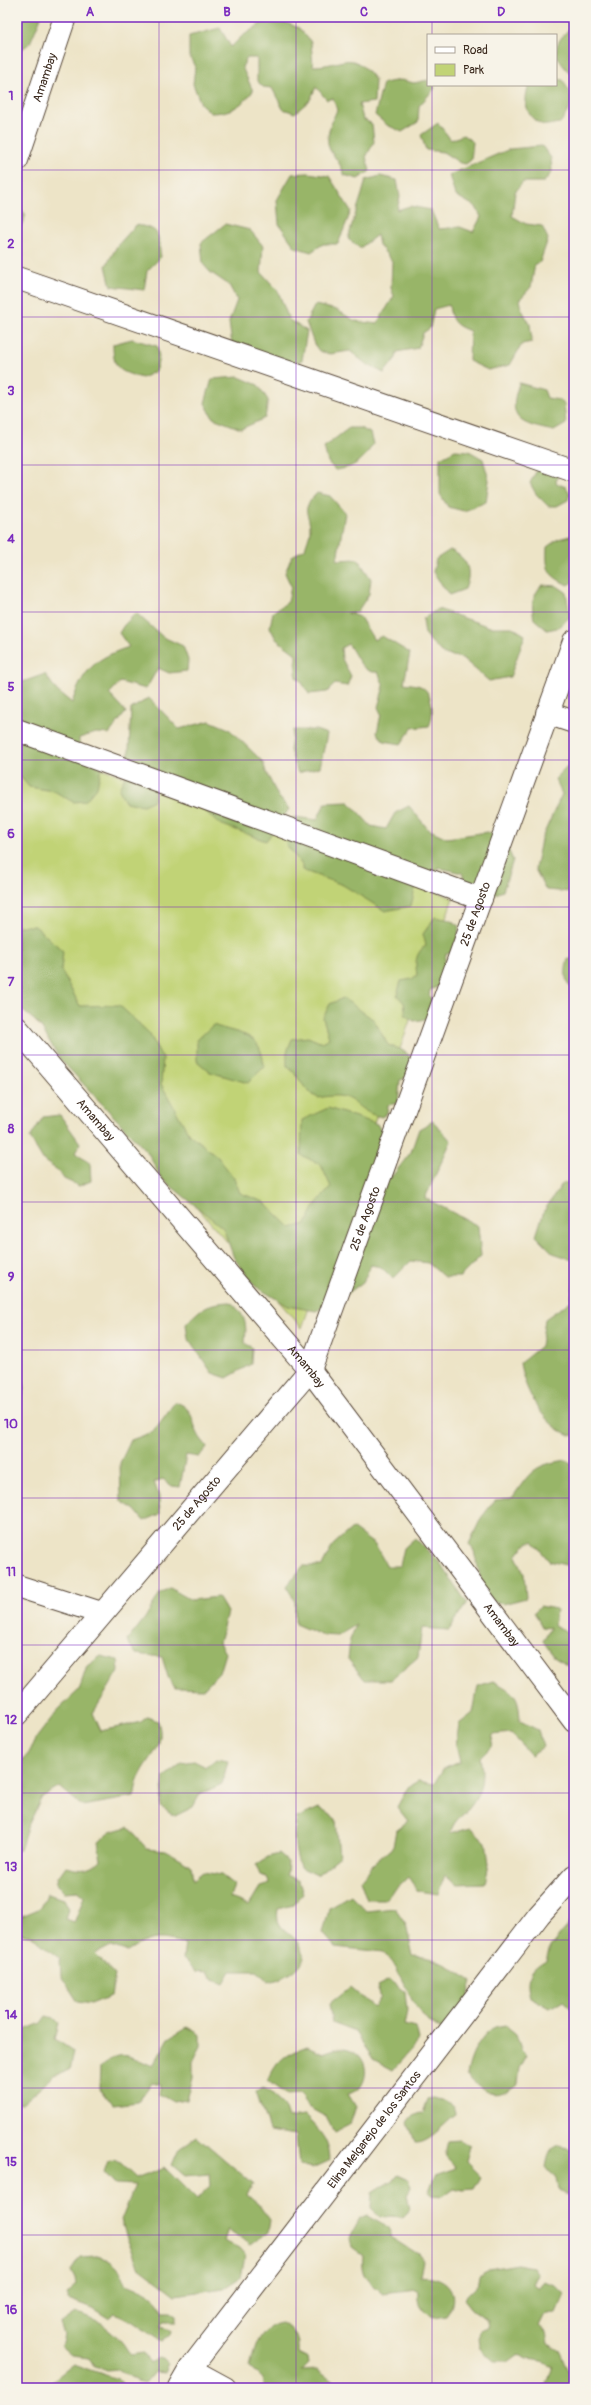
<svg xmlns="http://www.w3.org/2000/svg" width="591" height="2405" viewBox="0 0 591 2405" font-family="Pangolin,sans-serif">
<rect width="100%" height="100%" fill="#f7f3e8"/>
<filter id="ink" filterUnits="userSpaceOnUse"><feTurbulence type="fractalNoise" baseFrequency=".025" numOctaves="2"/><feDisplacementMap in="SourceGraphic" scale="8" xChannelSelector="R" yChannelSelector="G"/><feConvolveMatrix kernelMatrix="1 2 1 2 8 2 1 2 1" color-interpolation-filters="sRGB"/></filter>
<filter id="wash" filterUnits="userSpaceOnUse"><feTurbulence type="fractalNoise" baseFrequency=".012" numOctaves="4" result="noise"/><feDisplacementMap in="SourceGraphic" scale="16" xChannelSelector="R" yChannelSelector="G"/><feGaussianBlur stdDeviation="0.9" result="paint"/><feColorMatrix in="noise" values="0 0 0 0 0 0 0 0 0 0 0 0 0 0 0 0 0 1.4 0 .05"/><feComposite in="paint" operator="in"/></filter>
<g filter="url(#wash)">
<rect width="100%" height="100%" fill="#ede4c7"/>
<path fill="#c1d376" stroke="#7e7e4a" d="M17,737L453,898L302,1328L17,1000Z"/>
<g fill="#98b567" stroke="#6a7042">
<path d="M17,17H41L30,43L17,53Z"/>
<path d="M271,17L299,28L311,42L313,66C345,66 350,47 375,80L374,102L359,104L363,119L372,124L374,142L366,157L370,171L358,179L344,175C340,162 337,161 330,150C324,138 332,121 337,110L333,98L327,100L316,87L310,100L295,113L283,109L272,88L263,87L257,81V58H247L242,67L253,91C242,106 230,113 211,113L201,104L193,84L195,67L189,55V36L220,28L231,47L241,37Z"/>
<path d="M574,24V78C552,54 549,48 574,24Z"/>
<path d="M556,79L563,80C574,99 573,106 560,123C555,123 548,126 544,125C525,119 523,100 529,85H556Z"/>
<path d="M401,80L414,83L428,80V85H433L435,88L419,106L418,122L402,132L387,125L375,115L383,83Z"/>
<path d="M438,123L451,140L463,135L473,142L471,160L466,164L460,163L443,152L426,150L421,135Z"/>
<path d="M542,146L551,158L552,172L544,182H523L515,192L512,216L526,224L542,226L548,239L540,262L535,264L531,287L520,299L522,310L530,324L532,342L522,344L510,365L488,370L469,361L470,331C454,325 451,321 449,305L434,309L430,328L423,333L418,348L397,352L396,358L384,373L366,364L350,351L330,354L319,351L314,344L306,322L315,305L337,310L355,321L377,324L394,296L391,288L392,261L379,245L377,235L360,248L348,239C353,219 361,200 366,180L380,176L397,180L400,197L397,210L410,206L431,210L439,229L460,227L473,232L481,217L476,207L455,195L449,175L510,149Z"/>
<path d="M308,173L329,176L351,211L338,244H323L311,252L295,247L279,224L277,200L292,174Z"/>
<path d="M17,204L26,215L17,235Z"/>
<path d="M225,224L250,230L263,246L261,272L278,291L289,320L307,331L302,360L284,367L232,345L229,322L237,300L229,285L210,272L203,264L201,243Z"/>
<path d="M136,225C162,229 157,233 161,257L147,271L144,290L111,286L106,266L117,246Z"/>
<path d="M132,339L157,346L159,357L156,371L142,378C119,371 113,370 113,344Z"/>
<path d="M239,377L258,385L268,400L265,418L241,429L213,418L205,403L212,379Z"/>
<path d="M519,383L544,390L547,398L559,400L564,404L566,424L554,431C521,424 506,421 519,383Z"/>
<path d="M349,428H360L370,433L373,444C363,461 354,468 335,470L328,462L324,447Z"/>
<path d="M455,450L469,451L483,459L489,480L486,502L464,511L448,507L440,494V458Z"/>
<path d="M537,470L558,472L556,483L566,487L570,493L568,500L557,506H548L536,494L530,483Z"/>
<path d="M317,493L330,496L345,513L337,560L358,559L371,579L369,594L357,612L347,613L360,617L374,640L382,636L410,653L404,683C409,684 416,684 420,686C434,692 434,716 429,726L412,728L401,744L384,741L377,733L381,714L378,707L384,686L378,672C361,674 357,655 348,644L341,648L342,659L351,676L347,686L335,684L327,692L309,694L301,681L296,677V654L276,639L270,627L273,612L288,602L291,586L285,573L292,556L305,549C306,543 310,536 310,530C310,511 299,512 317,493Z"/>
<path d="M574,535V582L568,585C547,575 546,569 547,547L558,539Z"/>
<path d="M450,550C468,558 472,571 465,589L449,595L433,572L436,559Z"/>
<path d="M542,585L557,586L566,592L570,617L557,628L547,630L534,619C531,605 532,596 542,585Z"/>
<path d="M438,609L490,627H512L525,635L510,677L489,681L462,658L443,654L425,635L423,619Z"/>
<path d="M136,613L163,637L183,646L188,660L187,671L169,673L158,668L146,689L120,682L109,694L126,712L109,734L96,733L79,738V749L101,769L97,787L85,801L73,802L54,791L29,787L17,772V684L45,674L57,691L72,703C83,670 95,658 129,647L119,633L124,625Z"/>
<path d="M149,698L179,729L210,721L229,729L263,762L266,772L278,796L289,809L266,841L220,824L200,807L155,781L154,800L143,805L125,802L119,789L128,770L131,709Z"/>
<path d="M293,730H316L327,734L320,767L298,773L290,750Z"/>
<path d="M569,765L574,766V890L571,892L546,890L535,869L541,840L562,794L555,779Z"/>
<path d="M349,802L371,826L386,829L395,813L409,806L428,829L447,838L487,832L503,839L513,860L503,891L488,897L468,889L462,873L440,868L416,885L411,906L385,911L343,885L302,870V865L286,844L294,817L317,820L325,803Z"/>
<path d="M435,917L450,920L459,925L458,936L451,953L446,954L444,965L446,970L437,987L430,990L429,996L434,1002L428,1019L414,1021L406,1016L404,1003L397,995L401,981L412,979L417,975C415,962 415,954 426,945L423,934Z"/>
<path d="M17,926H35L63,951L61,970L80,1006L119,1005L149,1033L163,1059L161,1084L189,1134L217,1156L234,1178L240,1193L264,1202L291,1228L306,1224L316,1204L331,1187L321,1165L301,1155L302,1120L328,1108L377,1124L396,1156L390,1179L411,1152L419,1129L433,1121L451,1141L425,1198L478,1226L481,1256L460,1277H444L428,1263L411,1261L393,1279L381,1267L371,1265L363,1282L347,1294L316,1311L288,1306L255,1286L234,1258L223,1228L161,1178L148,1153L60,1059L39,1024L17,1006Z"/>
<path d="M568,959H574V990C563,983 565,970 568,959Z"/>
<path d="M343,998L374,1020L388,1045L402,1050L409,1055L412,1065L409,1077L400,1080L398,1103L388,1105L387,1113L382,1117C350,1111 359,1089 318,1098C300,1088 303,1079 287,1066V1052L292,1039L308,1037L322,1043L329,1038L323,1018L330,1004Z"/>
<path d="M213,1025C243,1036 261,1031 264,1067L248,1083L210,1072L197,1061V1040Z"/>
<path d="M60,1115L80,1143L75,1153L90,1163L91,1181L79,1186L64,1179L56,1169L44,1161L30,1138L43,1117Z"/>
<path d="M574,1181V1260L553,1253L536,1236L544,1211L562,1184Z"/>
<path d="M574,1283V1436C545,1430 524,1390 520,1363L541,1346L545,1319L571,1301Z"/>
<path d="M231,1302C246,1317 247,1322 245,1343L252,1348L251,1364L227,1378L212,1373L188,1338L186,1324C202,1307 207,1303 231,1302Z"/>
<path d="M17,1369L21,1371L25,1389L17,1408Z"/>
<path d="M175,1402C193,1407 191,1419 198,1434C200,1439 205,1443 207,1447L199,1457L186,1455L180,1487L172,1486L163,1479L154,1482L159,1496L160,1514L144,1521L135,1510L121,1501L120,1463L131,1440L153,1432Z"/>
<path d="M567,1460L574,1466V1567L549,1561L533,1541L524,1546L516,1556L524,1574L526,1598L503,1604L485,1598L474,1551L469,1544L481,1518L495,1500L512,1498C531,1471 533,1465 567,1460Z"/>
<path d="M352,1528L375,1545L387,1566H400L404,1548L415,1538L441,1564L467,1603L449,1630L422,1628L418,1657L391,1680H365L348,1659L350,1640L356,1625L337,1636L321,1635L295,1624V1602L287,1586L303,1566H322L333,1545Z"/>
<path d="M170,1588L191,1600L218,1597L227,1612L219,1643L225,1653L219,1673L203,1689L175,1688L168,1677L162,1657L136,1654L127,1641L145,1618L160,1593Z"/>
<path d="M540,1606L556,1609L554,1625L574,1635V1669L555,1658L543,1641L550,1628L542,1627L534,1612Z"/>
<path d="M101,1656L118,1660L119,1671L93,1713L101,1731L141,1722L147,1717L158,1721C166,1747 150,1755 140,1776C136,1782 136,1790 134,1797L82,1806L60,1787L42,1797L27,1828L20,1850L17,1851V1767L29,1753L37,1737L57,1711L79,1690L87,1666Z"/>
<path d="M493,1681C515,1692 519,1696 520,1721L538,1730L543,1747L531,1755L511,1733L493,1735L491,1747L480,1758C484,1775 482,1791 471,1806C462,1818 456,1816 450,1833L471,1828L486,1842L489,1864L485,1883L458,1884L445,1875L438,1894L418,1891L408,1877L384,1900H367L360,1880L373,1864L393,1847L396,1830L408,1821L397,1807L408,1787L418,1781L434,1784L443,1769L460,1762L456,1745L459,1724L473,1713L478,1686Z"/>
<path d="M216,1759L228,1761L222,1784L200,1794L193,1807L175,1816L161,1807L164,1777L182,1763L194,1761L206,1767Z"/>
<path d="M319,1808L336,1819L339,1857L317,1875L300,1867C294,1849 293,1837 297,1818Z"/>
<path d="M128,1827L147,1849L166,1851L191,1865L193,1880L203,1872L221,1875L234,1885L230,1898L249,1905L260,1887L270,1884L267,1877L260,1875L256,1865L268,1857L279,1854L288,1862L287,1875L299,1881L303,1894L293,1905L278,1909C275,1928 286,1929 296,1940C300,1945 302,1952 305,1958C297,1972 285,1978 269,1982L257,1971H231L224,1983L210,1978L207,1972L195,1971L183,1959L185,1944C158,1936 151,1937 127,1951L110,1946L95,1954L115,1975L111,1996L91,2004L78,2002L61,1976L60,1959L32,1936L17,1932V1918L41,1908L47,1894L64,1899L69,1909L66,1920L74,1923L84,1897L79,1891L64,1892L56,1884L58,1877L66,1866C80,1870 90,1870 101,1860L98,1842L110,1832Z"/>
<path d="M351,1895L366,1911L395,1908L406,1924L413,1956C437,1957 453,1967 472,1982L457,2037L428,2022L413,2002L396,1968L383,1952L335,1947L323,1933L329,1908Z"/>
<path d="M574,1912V2010L563,2000L550,2008L530,1997C525,1977 529,1970 546,1960L550,1947L566,1928Z"/>
<path d="M389,1980L405,1992L407,2011L404,2025L416,2028L419,2040L393,2070L373,2059L356,2032L332,2023L329,2004L350,1987L374,2008L381,1997L377,1986Z"/>
<path d="M46,2016L53,2018L59,2024L55,2039L73,2051L69,2070L55,2075L22,2104L17,2103V2046L23,2045L25,2030L41,2023Z"/>
<path d="M505,2025L516,2034L521,2049L527,2055L520,2068L518,2083C497,2101 484,2095 467,2075C469,2060 479,2036 493,2028C496,2026 502,2026 505,2025Z"/>
<path d="M187,2027L201,2035V2046L193,2061V2077L187,2100L173,2102L159,2094L161,2084L152,2082L138,2102L112,2105L99,2088L100,2067C123,2048 128,2056 153,2066L169,2038Z"/>
<path d="M307,2046L323,2053C329,2051 336,2048 341,2048C363,2048 373,2072 359,2089C357,2091 352,2093 348,2094L356,2107L350,2124L334,2132L326,2117L308,2107L301,2093L285,2094L268,2081C277,2059 285,2055 307,2046Z"/>
<path d="M263,2087L284,2106L288,2118L305,2116C319,2131 329,2138 330,2160L312,2168L299,2165L296,2135L269,2131L256,2092Z"/>
<path d="M433,2098C444,2102 455,2101 456,2115C444,2123 430,2143 415,2142L408,2122L415,2114L423,2113L428,2099Z"/>
<path d="M197,2136L253,2184L247,2194L259,2204L270,2220L268,2232L250,2245L228,2229L224,2241L239,2248L245,2255L241,2277L224,2288L176,2295L138,2266L121,2221L135,2185L115,2184L104,2172L108,2161L116,2160L136,2178L164,2167L196,2199L210,2186L209,2174L185,2176L172,2165L179,2149Z"/>
<path d="M460,2140L470,2146L466,2162L481,2177L474,2189L463,2190L454,2188L443,2196L434,2195L429,2191L435,2175L456,2168C447,2155 442,2160 447,2141Z"/>
<path d="M560,2145L574,2153V2196L558,2190L556,2179L546,2167C548,2157 549,2148 560,2145Z"/>
<path d="M397,2175L408,2180L411,2187L407,2194L410,2209L402,2217L390,2216L381,2218L371,2209L372,2193L394,2179Z"/>
<path d="M368,2216C378,2222 390,2225 391,2237L418,2254L423,2260L420,2276C426,2277 431,2276 436,2278C455,2284 457,2302 446,2316L432,2318C422,2311 418,2304 419,2291L415,2289L383,2293C368,2281 361,2276 363,2255L352,2247L350,2237L360,2219Z"/>
<path d="M97,2256C111,2258 123,2270 125,2284C139,2287 161,2297 163,2312H171L176,2315V2322H163L160,2327L170,2330L169,2335L161,2341C145,2332 133,2319 115,2313L108,2318L92,2308L68,2299L66,2294L76,2285L75,2279L71,2271L80,2257Z"/>
<path d="M517,2264L533,2267L538,2274L533,2284L538,2288L544,2281L555,2285L564,2294L556,2313L545,2314L539,2326L546,2332L548,2344L561,2351L568,2369L574,2373V2388H549L547,2383L553,2365C547,2365 546,2362 541,2361C529,2358 531,2362 518,2354L507,2362H494C482,2352 477,2346 480,2330L488,2327L487,2320L472,2309L464,2299L476,2287L478,2275L489,2269Z"/>
<path d="M76,2313C97,2318 121,2335 130,2355L144,2353L150,2364L158,2358L164,2360L168,2364L164,2373L154,2372L145,2383L137,2381L118,2369L106,2370L95,2366L90,2357L71,2355L61,2346L64,2335L60,2324Z"/>
<path d="M282,2323C295,2329 299,2339 298,2353L308,2358L309,2364L302,2371L317,2370L342,2388H265L263,2380L250,2367C255,2347 260,2326 282,2323Z"/>
<path d="M74,2364L117,2379L126,2388H43Z"/>
</g>
</g>
<g filter="url(#ink)">
<g fill="none" stroke-linecap="round" stroke-linejoin="round">
<defs>
<g id="minor">
<path d="M17,278L574,471"/>
<path d="M547,713L574,722"/>
<path d="M17,730L481,899"/>
<path d="M17,1586L101,1613"/>
<path id="s1" d="M17,1714L310,1370L574,641"/>
<path d="M190,2369L225,2388"/>
<path id="s2" d="M179,2388L190,2369L539,1915L574,1876"/>
</g>
<g id="tertiary">
<path id="s3" d="M17,160L65,17"/>
<path id="s4" d="M17,1028L310,1370L574,1721"/>
</g>
</defs>
<use href="#minor" stroke="#564637" stroke-width="24"/>
<use href="#tertiary" stroke="#564637" stroke-width="24"/>
<use href="#minor" stroke="#fff" stroke-width="22"/>
<use href="#tertiary" stroke="#fff" stroke-width="22"/>
</g>
</g>
<path fill="none" stroke="#7b2cbf" stroke-width="1" stroke-opacity="0.55" d="M159,17V2388M296,17V2388M432,17V35M432,85V2388M17,170H574M17,317H574M17,465H574M17,612H574M17,760H574M17,907H574M17,1055H574M17,1202H574M17,1350H574M17,1498H574M17,1645H574M17,1793H574M17,1940H574M17,2088H574M17,2235H574"/>
<g text-anchor="middle" dominant-baseline="central" stroke-width="3.5" stroke-linejoin="round" paint-order="stroke">
<g font-size="12" fill="#3b2a1e" stroke="#f7f3e8">
<text stroke="none"><textPath href="#s3" startOffset="87">Amambay</textPath></text>
<text stroke="none"><textPath href="#s1" startOffset="937">25 de Agosto</textPath></text>
<text stroke="none"><textPath href="#s4" startOffset="121">Amambay</textPath></text>
<text stroke="none"><textPath href="#s1" startOffset="613">25 de Agosto</textPath></text>
<text stroke="none"><textPath href="#s4" startOffset="445">Amambay</textPath></text>
<text stroke="none"><textPath href="#s1" startOffset="277">25 de Agosto</textPath></text>
<text stroke="none"><textPath href="#s4" startOffset="769">Amambay</textPath></text>
<text stroke="none"><textPath href="#s2" startOffset="324">Elina Melgarejo de los Santos</textPath></text>
</g>
</g>
<rect width="591" height="2405" fill="none" stroke="#f7f3e8" stroke-width="44"/>
<rect x="427" y="34" width="130" height="52" fill="#f7f3e8" stroke="#aca397"/>
<rect x="435" y="47" width="20" height="6" fill="#ffffff" stroke="#aca397"/>
<text x="463" y="54" font-size="12" fill="#3b2a1e">Road</text>
<rect x="435" y="64" width="20" height="12" fill="#c1d376" stroke="#aca397"/>
<text x="463" y="74" font-size="12" fill="#3b2a1e">Park</text>
<rect x="22" y="22" width="547" height="2361" fill="none" stroke="#7b2cbf" stroke-width="1.5"/>
<g font-size="13" text-anchor="middle" font-weight="bold" fill="#7b2cbf">
<text x="90" y="16">A</text>
<text x="227" y="16">B</text>
<text x="364" y="16">C</text>
<text x="501" y="16">D</text>
<text x="11" y="100">1</text>
<text x="11" y="248">2</text>
<text x="11" y="395">3</text>
<text x="11" y="543">4</text>
<text x="11" y="691">5</text>
<text x="11" y="838">6</text>
<text x="11" y="986">7</text>
<text x="11" y="1133">8</text>
<text x="11" y="1281">9</text>
<text x="11" y="1428">10</text>
<text x="11" y="1576">11</text>
<text x="11" y="1724">12</text>
<text x="11" y="1871">13</text>
<text x="11" y="2019">14</text>
<text x="11" y="2166">15</text>
<text x="11" y="2314">16</text>
</g>
</svg>
